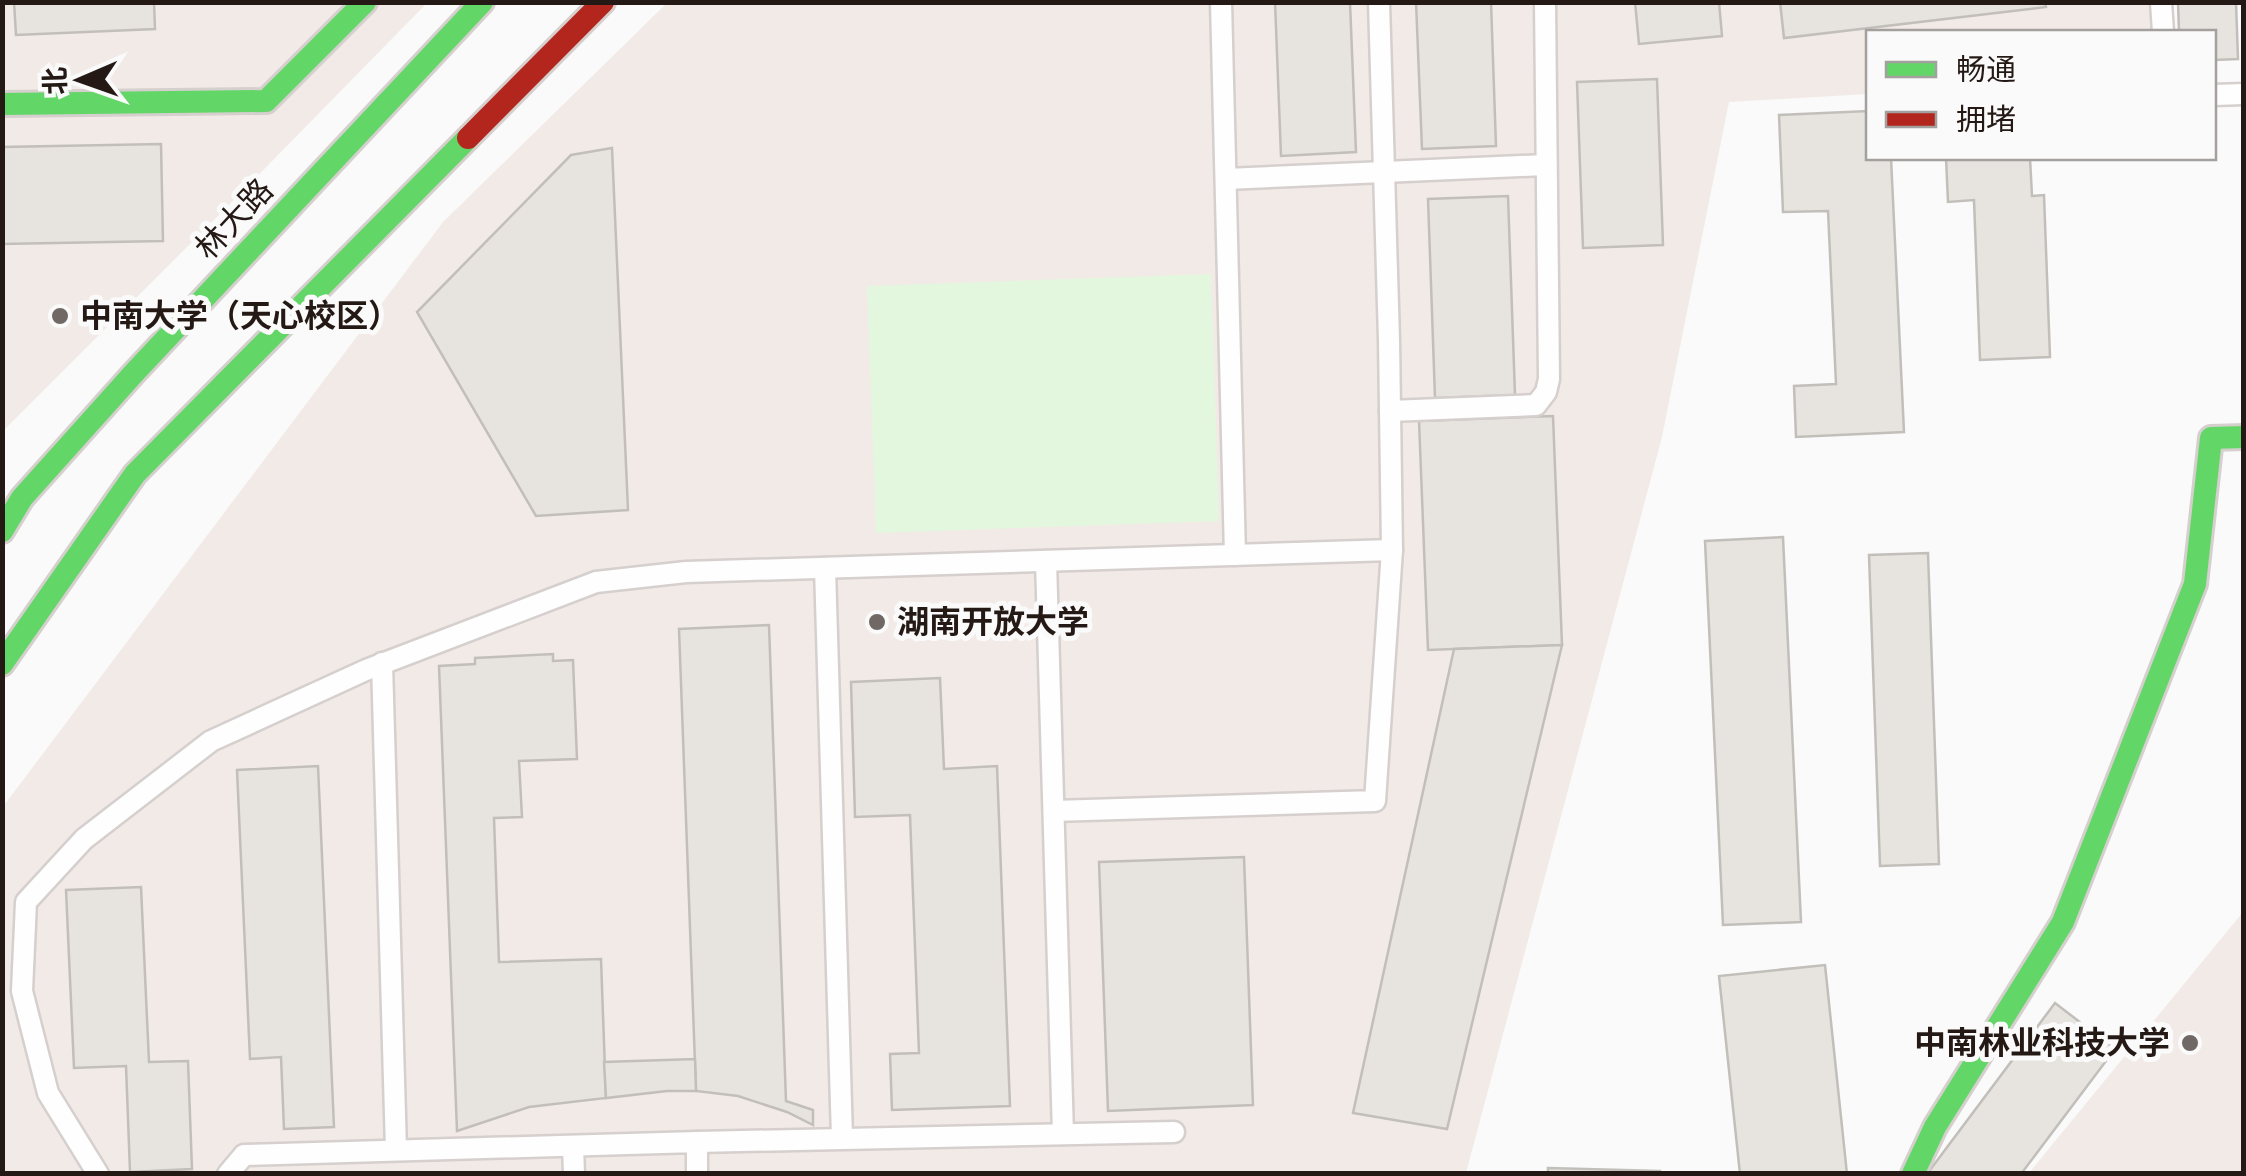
<svg xmlns="http://www.w3.org/2000/svg" width="2246" height="1176" viewBox="0 0 2246 1176" font-family="'Fira Sans','Noto Sans SC',sans-serif">
<rect width="100%" height="100%" fill="#fafafa"/>
<g fill="#f2eae6">
<path d="M3,3H427L233,201L3,431Z"/>
<path d="M667,3H2150L2152,32H1868V94L1729,102L1662,437L1466,1173H3L2,808L443,222Z"/>
<path d="M2243,912V1173H2029Z"/>
</g>
<path fill="#e3f7de" d="M1211,274L1219,521L876,533L867,286Z"/>
<g fill="#e7e3df" stroke="#c2bfbb" stroke-width="2.5">
<path d="M14,2H154L155,29L16,35Z"/>
<path d="M1275,2H1350L1356,152L1281,156Z"/>
<path d="M1416,2H1491L1496,146L1422,149Z"/>
<path d="M1635,2H1719L1722,36L1639,44Z"/>
<path d="M1780,2H2045L2046,7L1784,38Z"/>
<path d="M2178,2H2236L2238,59L2214,60V32H2179Z"/>
<path d="M1657,79L1663,245L1583,248L1577,82Z"/>
<path d="M1868,111V158H1891L1904,432L1796,437L1794,386L1836,384L1828,211L1783,212L1779,115Z"/>
<path d="M161,144L163,241L2,244V147Z"/>
<path d="M612,148L628,510L536,516L417,312L571,155Z"/>
<path d="M1946,158H2030L2032,196L2044,195L2050,357L1980,360L1974,200L1948,202Z"/>
<path d="M1508,196L1515,395L1435,398L1428,199Z"/>
<path d="M1553,416L1562,645L1428,650L1419,421Z"/>
<path d="M1783,537L1801,922L1723,925L1705,541Z"/>
<path d="M1928,553L1939,864L1880,866L1869,555Z"/>
<path d="M769,625L786,1101L813,1110V1125L787,1112L738,1096L696,1091L679,629Z"/>
<path d="M1562,645L1447,1129L1353,1113L1454,649Z"/>
<path d="M553,654V661L573,660L577,759L519,761L522,817L494,818L499,962L601,959L606,1098L529,1107L457,1131L439,666L475,664V658Z"/>
<path d="M940,678L944,769L997,766L1010,1106L892,1110L890,1054L919,1053L910,815L855,817L851,682Z"/>
<path d="M318,766L334,1127L284,1129L281,1057L250,1059L237,770Z"/>
<path d="M1244,857L1253,1105L1108,1111L1099,862Z"/>
<path d="M141,887L149,1062L188,1061L192,1169L130,1172L126,1066L74,1068L66,890Z"/>
<path d="M1825,965L1847,1174H1740L1719,976Z"/>
<path d="M2055,1003L2115,1049L2021,1174H1927Z"/>
<path d="M695,1059L696,1091H667L606,1098L604,1062Z"/>
<path d="M1548,1168L1660,1171V1174H1548Z"/>
</g>
<g fill="none" stroke-linecap="round" stroke-linejoin="round">
<defs>
<g id="lane">
<path d="M1221,2L1235,555"/>
<path d="M2161,2L2163,32"/>
<path d="M2214,95L2244,94"/>
<path d="M1226,179L1545,165"/>
<path d="M1390,411L1536,405L1546,392L1549,379L1545,2"/>
<path d="M1046,561L1063,1134"/>
<path d="M825,568L842,1138"/>
<path d="M382,663L396,1150"/>
<path d="M1054,811L1375,801L1392,550L1389,340L1379,2"/>
<path d="M697,1142L1174,1132"/>
<path d="M573,1146L574,1174"/>
<path d="M98,1174L48,1093L22,991L26,902L84,839L211,741L366,670L596,582L686,572L1392,550"/>
<path d="M228,1174L244,1155L697,1142V1174"/>
</g>
<g id="fast">
<path d="M2,104L266,101L365,2"/>
<path d="M2,531L22,498L134,373L482,2"/>
<path d="M2,664L135,474L468,138"/>
<path d="M1913,1174L1935,1127L2063,922L2195,584L2211,438L2244,437"/>
</g>
<path id="jam" d="M468,138L603,2"/>
</defs>
<use href="#lane" stroke="#d5cfcd" stroke-width="25"/>
<use href="#fast" stroke="#d5cfcd" stroke-width="28"/>
<use href="#jam" stroke="#d5cfcd" stroke-width="28"/>
<use href="#lane" stroke="#fefefe" stroke-width="20"/>
<use href="#fast" stroke="#63d668" stroke-width="22"/>
<use href="#jam" stroke="#b3261e" stroke-width="22"/>
</g>
<g fill="#6f6864" stroke="#fafafa" stroke-width="4">
<circle cx="60" cy="316" r="10"/>
<circle cx="877" cy="622" r="10"/>
<circle cx="2190" cy="1043" r="10"/>
</g>
<g text-anchor="middle" dominant-baseline="central" stroke-width="10" stroke-linejoin="round" paint-order="stroke">
<g font-size="32" fill="#241914" stroke="#fafafa">
<text transform="translate(234 219) rotate(-47)">林大路</text>
</g>
<g font-size="32" font-weight="bold" fill="#241914" stroke="#fafafa" text-anchor="start">
<text x="80" y="316">中南大学（天心校区）</text>
<text x="897" y="622">湖南开放大学</text>
<text x="2170" y="1043" text-anchor="end">中南林业科技大学</text>
</g>
</g>
<rect width="2246" height="1176" fill="none" stroke="#241914" stroke-width="10"/>
<rect x="1866" y="30" width="350" height="130" fill="#fafafa" stroke="#a4a09e" stroke-width="2.5"/>
<rect x="1886" y="62" width="50" height="15" fill="#63d668" stroke="#a4a09e" stroke-width="2.5"/>
<text x="1956" y="80" font-size="30" fill="#241914">畅通</text>
<rect x="1886" y="112" width="50" height="15" fill="#b3261e" stroke="#a4a09e" stroke-width="2.5"/>
<text x="1956" y="130" font-size="30" fill="#241914">拥堵</text>
<g transform="translate(80 80) rotate(268)" stroke="#fafafa" stroke-width="8" paint-order="stroke">
<path d="M0-8L18 38L0 25L-18 38Z" fill="#241914"/>
<text y="-15" font-size="28" font-weight="bold" text-anchor="middle" fill="#241914">北</text>
</g>
</svg>
